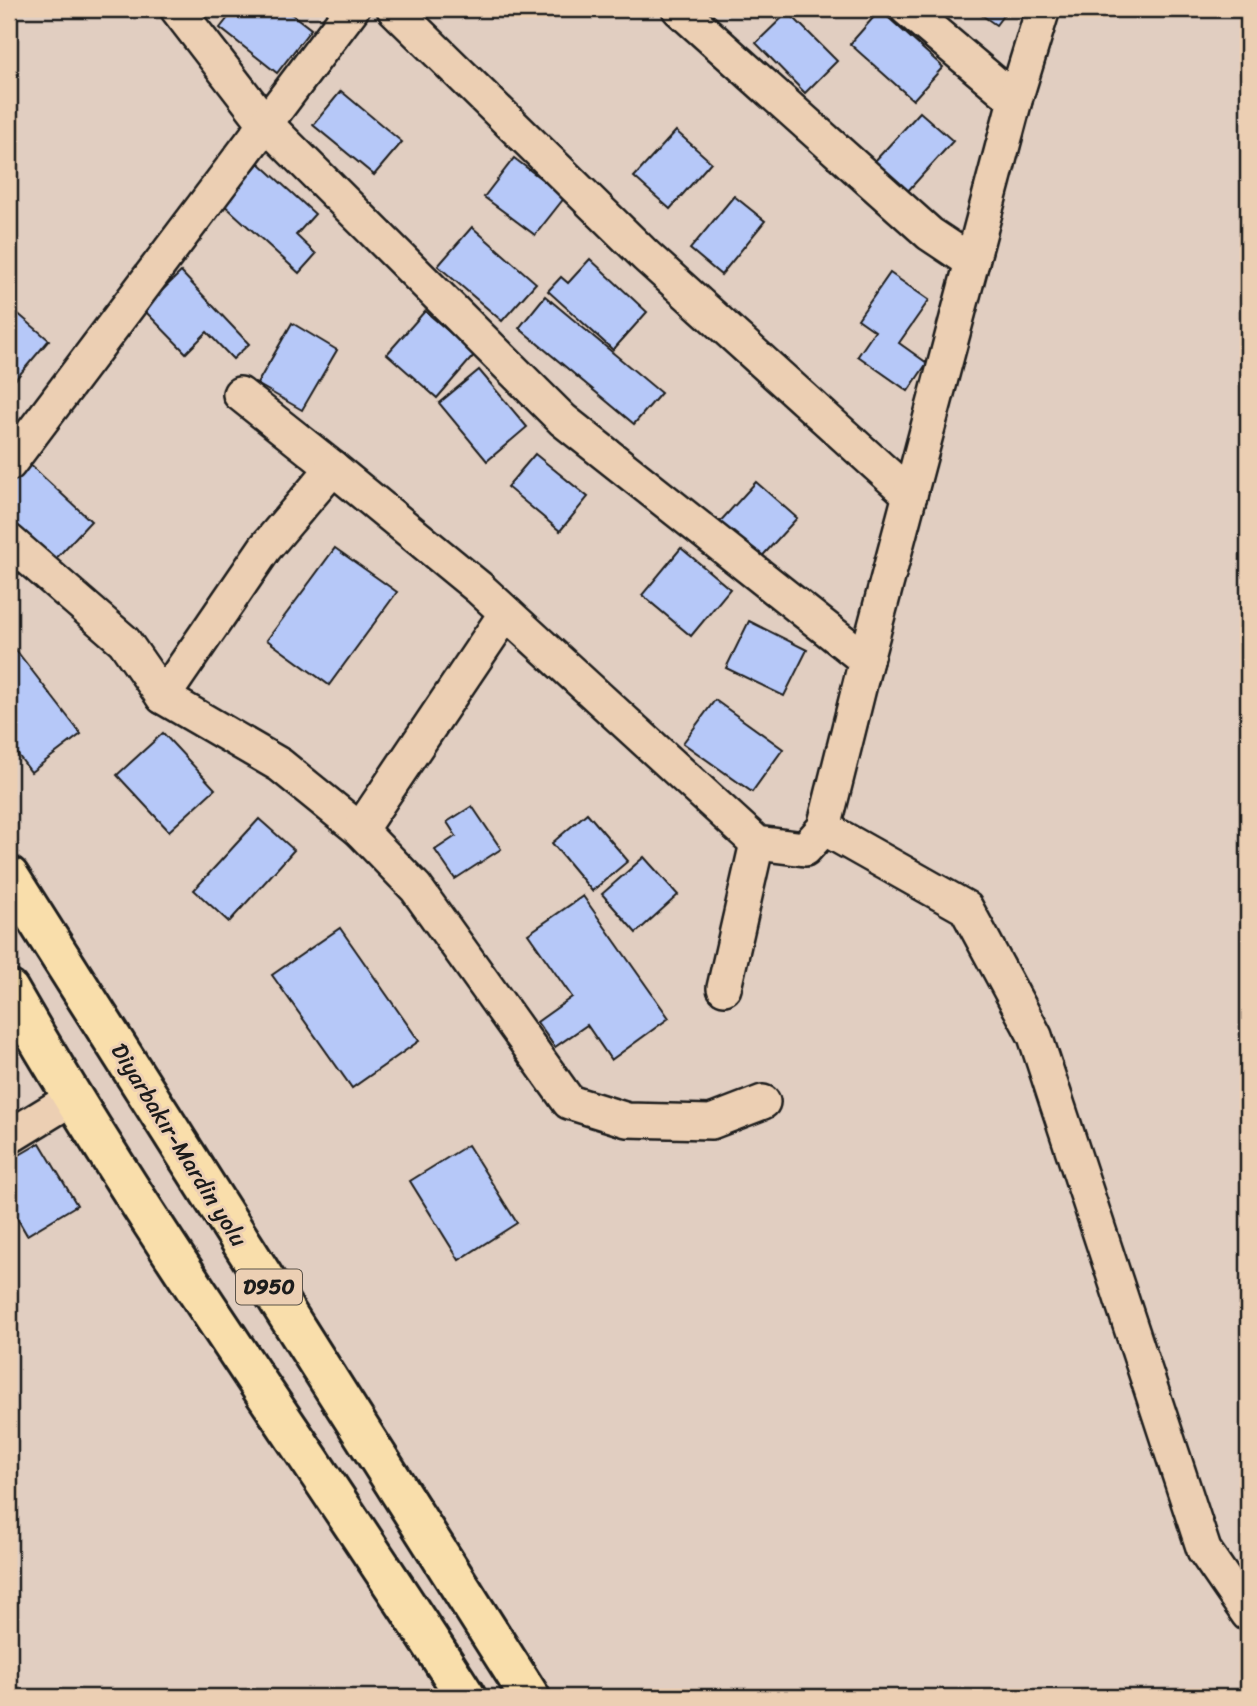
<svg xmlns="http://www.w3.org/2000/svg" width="1257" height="1706" viewBox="0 0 1257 1706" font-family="Sriracha,sans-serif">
<rect width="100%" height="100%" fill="#e1cec1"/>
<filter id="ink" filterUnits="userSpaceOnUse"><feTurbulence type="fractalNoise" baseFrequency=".0143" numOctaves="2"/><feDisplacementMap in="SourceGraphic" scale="14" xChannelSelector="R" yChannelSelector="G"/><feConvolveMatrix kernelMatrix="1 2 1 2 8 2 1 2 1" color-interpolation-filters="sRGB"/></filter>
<g filter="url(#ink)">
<g fill="#b6c8f8" stroke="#1c1c1c" stroke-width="2">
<path d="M235,9H285L311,29L277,73L220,28Z"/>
<path d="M973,9H1008L996,25Z"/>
<path d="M880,10L943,67L913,100L850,44Z"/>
<path d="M788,12L837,61L805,93L756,43Z"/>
<path d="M341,91L402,142L374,175L313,125Z"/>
<path d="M920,112L953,141L906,193L873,163Z"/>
<path d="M676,131L711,162L670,209L634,177Z"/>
<path d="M514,158L565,197L535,235L484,197Z"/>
<path d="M259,163L315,214L296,235L316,254L299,273L222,203Z"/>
<path d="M734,196L765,221L721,275L690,249Z"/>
<path d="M472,227L536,283L502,321L438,266Z"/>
<path d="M590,259L647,312L613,350L548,291L561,277L568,283Z"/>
<path d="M181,272L249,344L233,359L207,332L186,353L143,309Z"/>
<path d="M890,273L929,300L899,343L927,363L908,391L858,356L875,331L858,319Z"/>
<path d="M545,296L661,393L634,424L519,328Z"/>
<path d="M9,306L49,340L9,387Z"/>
<path d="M425,311L475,354L437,398L387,354Z"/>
<path d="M292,323L337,350L302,410L257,384Z"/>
<path d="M479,370L527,427L487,461L439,403Z"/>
<path d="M535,454L588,497L560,531L507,487Z"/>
<path d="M26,461L91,521L49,566L9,529V480Z"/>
<path d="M756,482L797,518L756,563L716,526Z"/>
<path d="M335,548L397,592L329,685L267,640Z"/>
<path d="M681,548L730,589L691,636L642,595Z"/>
<path d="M749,621L807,650L784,696L726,668Z"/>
<path d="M9,641L81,734L31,772L9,743Z"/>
<path d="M715,700L783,749L752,792L683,743Z"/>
<path d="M163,733L215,789L169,831L117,775Z"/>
<path d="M472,806L501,849L455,879L435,850L456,836L447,822Z"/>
<path d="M587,813L628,861L592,891L552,843Z"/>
<path d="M259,819L294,850L229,922L194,890Z"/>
<path d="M644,857L678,895L636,933L602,894Z"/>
<path d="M583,896L669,1018L611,1060L587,1025L555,1047L537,1022L572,997L528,934Z"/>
<path d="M340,928L419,1041L352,1088L272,975Z"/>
<path d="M40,1143L77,1205L27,1235L9,1204V1161Z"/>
<path d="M468,1145L517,1223L459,1260L410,1181Z"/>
</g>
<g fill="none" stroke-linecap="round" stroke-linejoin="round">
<defs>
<g id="minor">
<path d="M177,9L265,123L563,420L866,660"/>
<path d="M394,9L646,256L910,495"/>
<path d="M679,9L930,234L972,262"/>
<path d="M907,9L1015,100"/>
<path d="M240,394L333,468"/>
<path d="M9,464L352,9"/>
<path d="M9,541L124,641L163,697L280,765L360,830L416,888L569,1102L627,1120L711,1122L763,1102"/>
<path d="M163,697L265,548L333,468L478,587L757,843L805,849L824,828L866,660L1015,100L1043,9"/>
<path d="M824,828L966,908L1035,1036L1204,1550L1248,1614"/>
<path d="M360,830L506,613"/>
<path d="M724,988L757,843"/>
<path d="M9,1137L71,1099"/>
</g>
<g id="trunk">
<path d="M9,876L530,1697"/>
<path d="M9,990C149,1234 315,1460 466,1697"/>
</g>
</defs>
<use href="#minor" stroke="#1c1c1c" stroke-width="38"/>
<use href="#trunk" stroke="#1c1c1c" stroke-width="44"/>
<use href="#minor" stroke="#eccfb3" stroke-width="33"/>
<use href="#trunk" stroke="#f9deab" stroke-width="38"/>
</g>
</g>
<g text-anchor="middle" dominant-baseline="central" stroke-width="6" stroke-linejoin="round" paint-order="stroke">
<rect fill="#eccfb3" stroke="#5a5249" stroke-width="2" x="236" y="1269.5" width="66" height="35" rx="5"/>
<g font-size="21" font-weight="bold" fill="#1c1c1c">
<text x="269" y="1287">D950</text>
</g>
<g font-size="23" fill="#1c1c1c" stroke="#eccfb3">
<text transform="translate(179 1145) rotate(58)">Diyarbakır-Mardin yolu</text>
</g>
</g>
<rect width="1257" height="1706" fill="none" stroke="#eccfb3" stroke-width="35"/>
<rect x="18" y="18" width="1222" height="1671" fill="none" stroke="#1c1c1c" stroke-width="2.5" filter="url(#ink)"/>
</svg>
